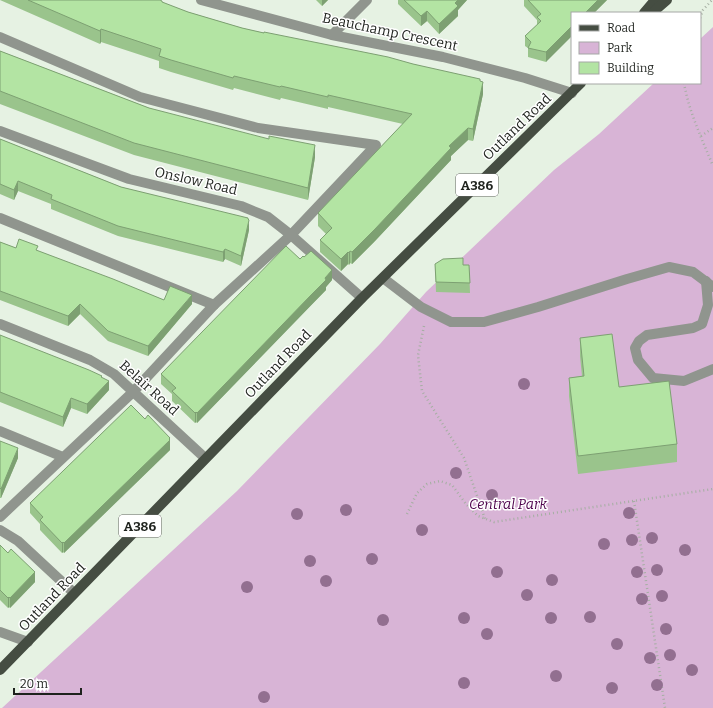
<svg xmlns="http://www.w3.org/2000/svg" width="713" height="708" viewBox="0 0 713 708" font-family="Bitter,serif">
<rect width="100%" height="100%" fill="#e6f2e3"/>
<path fill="#d8b4d6" d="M713,27V708H2L237,491L380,344L426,292L554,170L599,134L654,83H700V39Z"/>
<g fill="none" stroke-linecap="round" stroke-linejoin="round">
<g stroke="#a5aea2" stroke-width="2.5" stroke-dasharray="1 3" stroke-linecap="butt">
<path d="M700,18L703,10L712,0"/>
<path d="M684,83C689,112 702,139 713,166"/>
<path d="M701,136L713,128"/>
<path d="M424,326L418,355L422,391L464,458L485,519"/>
<path d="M634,501L665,708"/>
<path d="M407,514L417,493L427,484L440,481L452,485L466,504L478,516L494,522L713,489"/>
</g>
<g stroke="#90958e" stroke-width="10">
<path d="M0,37L140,97L258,128L376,145L291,235L214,305L133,392L0,517"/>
<path d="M0,218L214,305"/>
<path d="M383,278L421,307L451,322H484L538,307L627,279L669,267L693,272L713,287"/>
<path d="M706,281L708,305L702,324L693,328L647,335L639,341L635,348L638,360L653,378L684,381L713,369"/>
<path d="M0,431L63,457"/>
<path d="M0,632L28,642"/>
</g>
<g stroke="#90958e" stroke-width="10">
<path d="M201,0L332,35L443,57L525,78L572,93"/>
<path d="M332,35L367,0"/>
<path d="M0,131L129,179L241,206L268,217L291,235L362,298"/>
<path d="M0,324L90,360L114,374L205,458"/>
<path d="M0,530L18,541L74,593"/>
</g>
<g stroke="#454d42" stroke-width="10">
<path d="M644,13L655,0"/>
<path d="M652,13L667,0"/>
<path d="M0,670L362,298L581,83"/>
</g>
</g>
<g fill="#926f90">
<circle cx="524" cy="384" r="6"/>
<circle cx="456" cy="473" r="6"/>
<circle cx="492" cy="495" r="6"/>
<circle cx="346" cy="510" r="6"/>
<circle cx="629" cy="513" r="6"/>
<circle cx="297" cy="514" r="6"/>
<circle cx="422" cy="530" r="6"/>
<circle cx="652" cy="538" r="6"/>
<circle cx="632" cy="540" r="6"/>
<circle cx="604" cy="544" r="6"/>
<circle cx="685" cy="550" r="6"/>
<circle cx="372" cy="559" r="6"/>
<circle cx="310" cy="561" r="6"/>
<circle cx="657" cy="570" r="6"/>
<circle cx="497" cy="572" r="6"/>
<circle cx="637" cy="572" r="6"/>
<circle cx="552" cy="580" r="6"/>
<circle cx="326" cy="581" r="6"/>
<circle cx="247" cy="587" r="6"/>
<circle cx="527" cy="595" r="6"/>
<circle cx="662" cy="596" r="6"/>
<circle cx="642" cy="599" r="6"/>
<circle cx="590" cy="617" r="6"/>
<circle cx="464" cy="618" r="6"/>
<circle cx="551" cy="618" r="6"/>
<circle cx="383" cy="620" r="6"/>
<circle cx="666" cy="629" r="6"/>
<circle cx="487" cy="634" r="6"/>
<circle cx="617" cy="644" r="6"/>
<circle cx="670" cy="655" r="6"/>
<circle cx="650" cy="658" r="6"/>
<circle cx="692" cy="670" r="6"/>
<circle cx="556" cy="676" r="6"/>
<circle cx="464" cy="683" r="6"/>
<circle cx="657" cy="685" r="6"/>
<circle cx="612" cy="688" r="6"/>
<circle cx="264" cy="697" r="6"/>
</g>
<g fill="#9ac48c">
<path d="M0,0H160L162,3L188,12L242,28L264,33L413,64L480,81L483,94L473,141L468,140L451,156V160L375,241L352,264L350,263L349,265L348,264L341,271L320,252V240L326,234L318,226V213L403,124L328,107V109L281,98L280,100L234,88L233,90L171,72L159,68V61L101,42L100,44Z"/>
<path d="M316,0H328L322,6Z"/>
<path d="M398,0H467L458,10V16L439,34L427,21L421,26L398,4Z"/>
<path d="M524,0H607L594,13H572L546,62L528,57V48L525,46V36L537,25V20L524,6Z"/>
<path d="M0,51L149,108L315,157L308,200L134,155L0,104Z"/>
<path d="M0,139L121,187L248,220L249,230L241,266L225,259L223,262L118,236L51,209V204L18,191L14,200L0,194Z"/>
<path d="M0,242L16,248L38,251L164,300L192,304L148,356L108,341L80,314L68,326L0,300Z"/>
<path d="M300,259L332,280L326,287V290L311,305L197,423L196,422L195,423L172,401V394L161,384V374Z"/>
<path d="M435,264L469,265L470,293L436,292Z"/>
<path d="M0,335L102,378L109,390L87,414L71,408L63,427L0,402Z"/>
<path d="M580,338L619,387L677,444V462L578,474L569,396V378L582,376L580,356Z"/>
<path d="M145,419L170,438V450L64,553L63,552L62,553L40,530V524L30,513V503Z"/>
<path d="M0,441L18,458L1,498H0Z"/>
<path d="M0,545L35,582L10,608L9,607L8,608L0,600Z"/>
</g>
<g fill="#7da072">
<path d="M322,0H328L322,6Z"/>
<path d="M458,0H467L458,10V16L439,34V24Z"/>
<path d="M598,0H607L594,13H585Z"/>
<path d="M427,11V21L421,26V16Z"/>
<path d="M572,26V36L546,62V52Z"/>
<path d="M101,29V42L100,44V31Z"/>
<path d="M483,82V94L473,141V129Z"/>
<path d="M468,128V140L451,156V160L375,241L352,264V252L449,146Z"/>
<path d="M315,145V157L308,200V188Z"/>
<path d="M18,181V191L14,200V190Z"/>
<path d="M249,220V230L241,266V256Z"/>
<path d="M225,249V259L223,262V252Z"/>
<path d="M350,251V263L349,265V253Z"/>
<path d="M348,252V264L341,271V259Z"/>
<path d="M332,270V280L326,287V290L197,423V413Z"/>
<path d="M192,295V304L148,356V346Z"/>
<path d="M80,304V314L68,326V316Z"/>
<path d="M109,381V390L87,414V404Z"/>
<path d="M71,398V408L63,427V417Z"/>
<path d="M196,412V422L195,423V413Z"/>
<path d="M170,438V450L64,553V543Z"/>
<path d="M18,448V458L1,498V489Z"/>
<path d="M63,542V552L62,553V543Z"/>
<path d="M35,572V582L10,608V598Z"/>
<path d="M9,597V607L8,608V598Z"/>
</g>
<g fill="#b3e4a3" stroke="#7da072">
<path d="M28,0H160L162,1V2L188,12L242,28L264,33V32L388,57L413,64L480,79V81L483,82L473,129L468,128L449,146L451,148L375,229L352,252L350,251L349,253L348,252L341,259L320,240L332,228L318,213L412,114L328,95V97L281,86L280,87L234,76L233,78L171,60L159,56L161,49L101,29L100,31Z"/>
<path d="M404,0H458L455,3L458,6L439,24L427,11L421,16Z"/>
<path d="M528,0H598L585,13H572V26L546,52L528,48L531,42L525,36L541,21L537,17L541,14Z"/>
<path d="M0,51L149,108L269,139V136L315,145L308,188L134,143L0,91Z"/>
<path d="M0,139L121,187L248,218V219L249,220L241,256L225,249L223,252L118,226L51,199L52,195L18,181L14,190L0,184Z"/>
<path d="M19,239L38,246L36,250L113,279L164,300L170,286L192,295L148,346L108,331L80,304L68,316L0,291V242L16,248Z"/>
<path d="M286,246L300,259L303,256L304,257L311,251L332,270L325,278L326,280L311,295L197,413L196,412L195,413L172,391L176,388L161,374Z"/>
<path d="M463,258V265H469L470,283L436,282L435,264L443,259Z"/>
<path d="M612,334L619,387L669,381L677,444L578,456L569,378L584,376L580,338Z"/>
<path d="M0,335L89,370L102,376L101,377L109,381L87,404L71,398L63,417L0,392Z"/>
<path d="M131,405L145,419L148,415L170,438L169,439L170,440L64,543L63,542L62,543L40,520L43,517L30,503Z"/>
<path d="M0,441L18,448L1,489L0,488Z"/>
<path d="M0,545L8,553L11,549L35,572L10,598L9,597L8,598L0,590Z"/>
</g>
<g text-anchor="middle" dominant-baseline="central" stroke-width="3" stroke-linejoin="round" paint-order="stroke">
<g fill="#fff" stroke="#626461" stroke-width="1">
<rect x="456" y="174" width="42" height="22" rx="3"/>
<rect x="119" y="515" width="42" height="22" rx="3"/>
</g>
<g font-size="13" font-weight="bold" fill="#1e221d">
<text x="477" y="185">A386</text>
<text x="140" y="526">A386</text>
</g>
<g font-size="14" fill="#1e221d" stroke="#fff">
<text transform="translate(390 32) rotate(12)">Beauchamp Crescent</text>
<text transform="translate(517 127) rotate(-44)">Outland Road</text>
<text transform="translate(196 181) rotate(13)">Onslow Road</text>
<text transform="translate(278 364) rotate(-46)">Outland Road</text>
<text transform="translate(149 388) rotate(42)">Belair Road</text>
<text transform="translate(52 597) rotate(-46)">Outland Road</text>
</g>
<g font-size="14" font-style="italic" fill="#4e044d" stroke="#fff">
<text x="508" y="504">Central Park</text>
</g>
</g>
<rect x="571" y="12" width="130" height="72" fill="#ffffff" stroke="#a5a7a5"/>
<rect x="579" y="25" width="20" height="6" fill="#454d42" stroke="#a5a7a5"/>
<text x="607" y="32" font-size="12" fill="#1e221d">Road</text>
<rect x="579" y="42" width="20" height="12" fill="#d8b4d6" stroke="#a5a7a5"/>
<text x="607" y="52" font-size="12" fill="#1e221d">Park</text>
<rect x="579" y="62" width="20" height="12" fill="#b3e4a3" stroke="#a5a7a5"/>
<text x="607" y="72" font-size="12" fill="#1e221d">Building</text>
<path d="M14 688v6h67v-6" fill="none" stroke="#1e221d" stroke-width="2"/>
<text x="20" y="688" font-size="12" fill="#1e221d" stroke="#ffffff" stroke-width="3" paint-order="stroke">20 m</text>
</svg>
